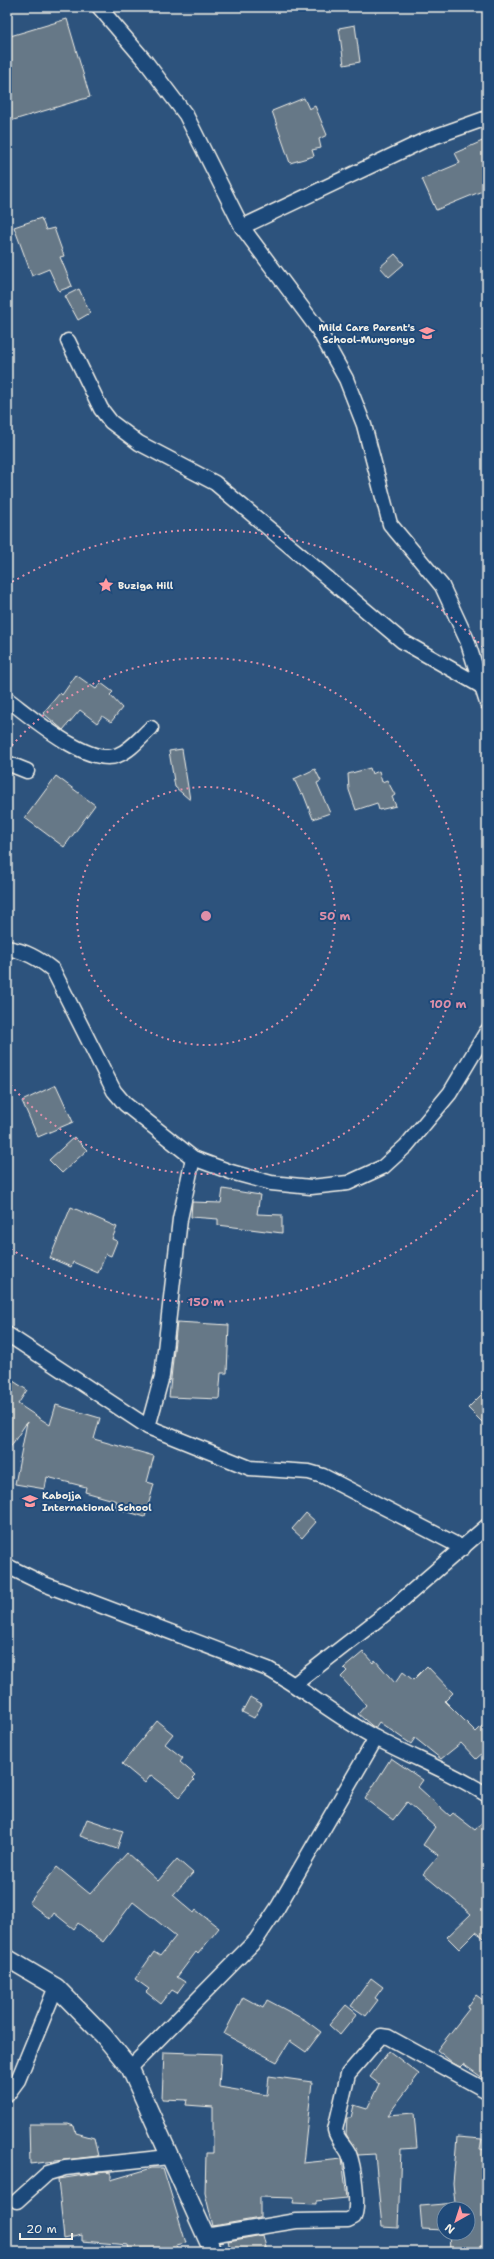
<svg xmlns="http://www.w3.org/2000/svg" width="494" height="2259" viewBox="0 0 494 2259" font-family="'Shantell Sans',sans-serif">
<rect width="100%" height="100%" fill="#2d537d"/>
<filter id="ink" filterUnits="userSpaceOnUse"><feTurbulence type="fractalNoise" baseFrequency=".025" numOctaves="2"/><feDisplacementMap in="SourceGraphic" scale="8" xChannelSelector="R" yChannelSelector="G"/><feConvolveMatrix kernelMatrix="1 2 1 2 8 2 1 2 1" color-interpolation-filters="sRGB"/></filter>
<g filter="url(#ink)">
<g fill="#667887" stroke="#f4f1e8">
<path d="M67,19L90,97L7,122V37Z"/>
<path d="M355,25L360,62L344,65L339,28Z"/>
<path d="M304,98L309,109L315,106L327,135L319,139L321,148L312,150L314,156L290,163L272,111Z"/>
<path d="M487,139V189L436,210L422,179L460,163L455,153Z"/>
<path d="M41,218L46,230L54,228L64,256L60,257L72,286L59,291L49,269L32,276L14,227Z"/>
<path d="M395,254L404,264L389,277L380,267Z"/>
<path d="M79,289L90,313L78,320L65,296Z"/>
<path d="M76,675L96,689L101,683L113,692L110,695L122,708L111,722L102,716L97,723L80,710L63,730L43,713L60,693L62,695Z"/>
<path d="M182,749L190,800L175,787L169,751Z"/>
<path d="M370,768L372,774L379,771L382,782L387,780L395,795L392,797L396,806L379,810L377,803L356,810L349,790L348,774Z"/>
<path d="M315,769L321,781L317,783L330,813L313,819L303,793L301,794L294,779Z"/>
<path d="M56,776L95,805L64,847L25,818Z"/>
<path d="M56,1085L73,1122L38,1137L22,1101Z"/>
<path d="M74,1137L87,1150L62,1173L49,1160Z"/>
<path d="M223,1189L260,1195L257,1214L282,1215V1233L218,1225V1219L191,1217L192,1202L221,1203Z"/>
<path d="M71,1207L117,1227L112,1239L117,1241L111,1256L106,1254L98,1273L73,1262L71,1267L50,1258Z"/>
<path d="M177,1322L229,1325L227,1373H221L219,1399L169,1397Z"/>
<path d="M7,1377L27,1390L18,1404L50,1425L56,1405L100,1418L94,1439L154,1456L147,1482L154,1484L145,1517L115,1508L117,1501L85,1492L86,1487L47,1477L45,1489L15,1484L27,1422L7,1452Z"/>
<path d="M487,1389V1427L468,1408Z"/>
<path d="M306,1513L316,1522L302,1538L292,1529Z"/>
<path d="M363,1652L373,1663L375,1660L395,1683L403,1672L413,1680L427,1666L453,1693L445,1701L476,1732L487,1721V1749L476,1759L461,1743L441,1759L415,1738L411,1744L379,1722L375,1728L371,1725L358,1714L366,1705L341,1677L347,1671L344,1668Z"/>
<path d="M250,1697L262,1704L254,1718L242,1712Z"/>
<path d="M157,1721L173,1734L165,1744L183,1758L180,1762L195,1775L192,1778L194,1780L180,1797L151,1775L145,1783L122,1764Z"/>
<path d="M391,1758L423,1780L418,1787L450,1816L453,1813L475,1830L487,1817V1940L476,1932L459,1949L447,1937L471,1914L423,1874L439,1855L423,1845L435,1827L407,1802L393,1820L365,1799Z"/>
<path d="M87,1819L123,1831L117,1849L80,1836Z"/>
<path d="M127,1853L158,1881L177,1859L193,1873L173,1895L194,1913L196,1910L219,1928L198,1954L196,1952L177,1977L185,1982L177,1993L172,1990L161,2004L146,1992L149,1989L135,1979L154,1952L160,1956L176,1936L133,1902L103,1942L78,1923L74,1929L54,1913L50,1919L29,1903L57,1867L90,1894Z"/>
<path d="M371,1978L383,1987L375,1998L378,2000L366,2016L351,2006Z"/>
<path d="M476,1995L487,2003V2081L463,2064L460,2067L453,2063L437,2050L469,2009L467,2008Z"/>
<path d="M243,1997L263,2008L267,2000L305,2020L321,2032L306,2052L290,2041L277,2062L224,2034Z"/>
<path d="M346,2005L357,2014L340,2035L329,2025Z"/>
<path d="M389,2051L419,2074L388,2115L414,2113L417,2148L401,2149L398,2228L382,2227L375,2154L358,2155L346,2134L347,2118H351L354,2105L367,2109L379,2084L370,2077Z"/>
<path d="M164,2052L221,2054L219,2087L267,2095L269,2076L312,2082L303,2163L342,2159L347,2198L316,2201V2204L293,2203L294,2198L260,2197V2218L213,2226L205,2193L206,2153H213V2107L186,2105L187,2100L162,2099Z"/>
<path d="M29,2124H68L74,2126L76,2133L94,2138L98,2156L30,2164Z"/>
<path d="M457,2137L482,2139L480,2149L487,2150V2252H450L449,2233H468V2209H444V2230L422,2229L420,2206L455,2203L453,2183Z"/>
<path d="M152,2168H163L186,2243L176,2245L179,2252H130L128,2245L82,2241V2235L64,2239L58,2179L105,2172L111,2173V2180Z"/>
<path d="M263,2235L267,2252H231L228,2241Z"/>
</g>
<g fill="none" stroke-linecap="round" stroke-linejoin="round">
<defs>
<g id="minor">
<path d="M99,7L146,62L186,115L242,227L318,329L346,379L364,425L390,524L442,586L467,640L487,703"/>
<path d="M242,227L425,140L487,118"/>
<path d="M68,341L101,409L111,422L139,443L215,483L402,641L481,686"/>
<path d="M7,699C29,715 89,768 118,755C131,750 141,737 151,728"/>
<path d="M7,763L27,771"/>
<path d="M7,948C25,951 38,958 53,970L114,1091L125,1104L193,1158L231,1172L271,1183L311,1187L348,1183L383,1167L406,1146L450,1093L487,1031"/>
<path d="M7,1334L148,1427L250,1468L309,1472L323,1476L463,1548"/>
<path d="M148,1427L162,1376L180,1219L193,1158"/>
<path d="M7,1566L44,1584L268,1669C305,1690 338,1718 376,1738C413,1758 452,1772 487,1795"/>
<path d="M295,1684L394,1607L487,1526"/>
<path d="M130,2068L256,1940L278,1907L376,1738"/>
<path d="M7,2095L18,2080L56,1987"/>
<path d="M17,2201L48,2173L65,2168L169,2157"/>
<path d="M205,2236L296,2221L348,2220L354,2217C359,2205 354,2166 349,2154C345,2145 337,2140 335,2130L348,2074L381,2036L388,2037L487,2091"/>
</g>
<path id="tertiary" d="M7,1958L56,1987L103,2035L130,2068L213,2252"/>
</defs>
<use href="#minor" stroke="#f4f1e8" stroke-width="17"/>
<use href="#tertiary" stroke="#f4f1e8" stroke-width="20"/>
<use href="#minor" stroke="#1f4a7a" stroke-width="14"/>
<use href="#tertiary" stroke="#1f4a7a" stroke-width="17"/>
</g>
</g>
<g fill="none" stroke="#de8fa9" stroke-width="2" stroke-dasharray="2 4">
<circle cx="206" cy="916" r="129"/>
<path d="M8 750A258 258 0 1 1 8 1082"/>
<path d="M486 1182A386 386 0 0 1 7 1247M7 585A386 386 0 0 1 486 650"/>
</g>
<defs>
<symbol id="school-bare" viewBox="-9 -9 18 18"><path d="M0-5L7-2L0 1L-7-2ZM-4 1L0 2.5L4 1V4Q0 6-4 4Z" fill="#ff9aa2" stroke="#1f4a7a" stroke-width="2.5" paint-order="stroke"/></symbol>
<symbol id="sight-bare" viewBox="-9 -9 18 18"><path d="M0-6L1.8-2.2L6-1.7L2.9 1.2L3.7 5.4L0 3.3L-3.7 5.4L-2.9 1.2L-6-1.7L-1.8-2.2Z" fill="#ff9aa2" stroke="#1f4a7a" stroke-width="2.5" paint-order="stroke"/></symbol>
</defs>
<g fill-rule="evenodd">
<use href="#school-bare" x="416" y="322" width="22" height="22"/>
<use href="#sight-bare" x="95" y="574" width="22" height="22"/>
<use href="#school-bare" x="19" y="1490" width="22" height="22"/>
</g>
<g text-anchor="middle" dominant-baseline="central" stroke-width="4" stroke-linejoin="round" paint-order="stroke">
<g font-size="10" font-weight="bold" fill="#f4f1e8" stroke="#1f4a7a" text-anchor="start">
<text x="415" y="327" text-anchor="end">Mild Care Parent's<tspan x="415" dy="12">School-Munyonyo</tspan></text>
<text x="118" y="585">Buziga Hill</text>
<text x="42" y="1495">Kabojja<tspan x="42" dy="12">International School</tspan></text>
</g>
</g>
<circle cx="206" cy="916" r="6" fill="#de8fa9" stroke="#1f4a7a" stroke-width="2"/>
<g font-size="12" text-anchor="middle" font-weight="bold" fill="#de8fa9" stroke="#1f4a7a" stroke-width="4" stroke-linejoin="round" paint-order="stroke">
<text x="335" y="920">50 m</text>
<text x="448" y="1008">100 m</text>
<text x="206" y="1306">150 m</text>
</g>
<rect width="494" height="2259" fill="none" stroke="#1f4a7a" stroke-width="24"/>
<rect x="12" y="12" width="470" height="2235" fill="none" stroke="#f4f1e8" stroke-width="1.5" filter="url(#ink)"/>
<g transform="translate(456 2221) rotate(219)"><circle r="19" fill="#1f4a7a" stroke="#748da6"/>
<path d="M0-3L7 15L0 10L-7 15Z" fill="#ff9aa2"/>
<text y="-6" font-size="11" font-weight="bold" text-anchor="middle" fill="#f4f1e8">N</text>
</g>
<path d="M20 2233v6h52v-6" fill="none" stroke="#f4f1e8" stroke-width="2"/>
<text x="26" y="2233" font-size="12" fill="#f4f1e8" stroke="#1f4a7a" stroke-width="3" paint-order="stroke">20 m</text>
</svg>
